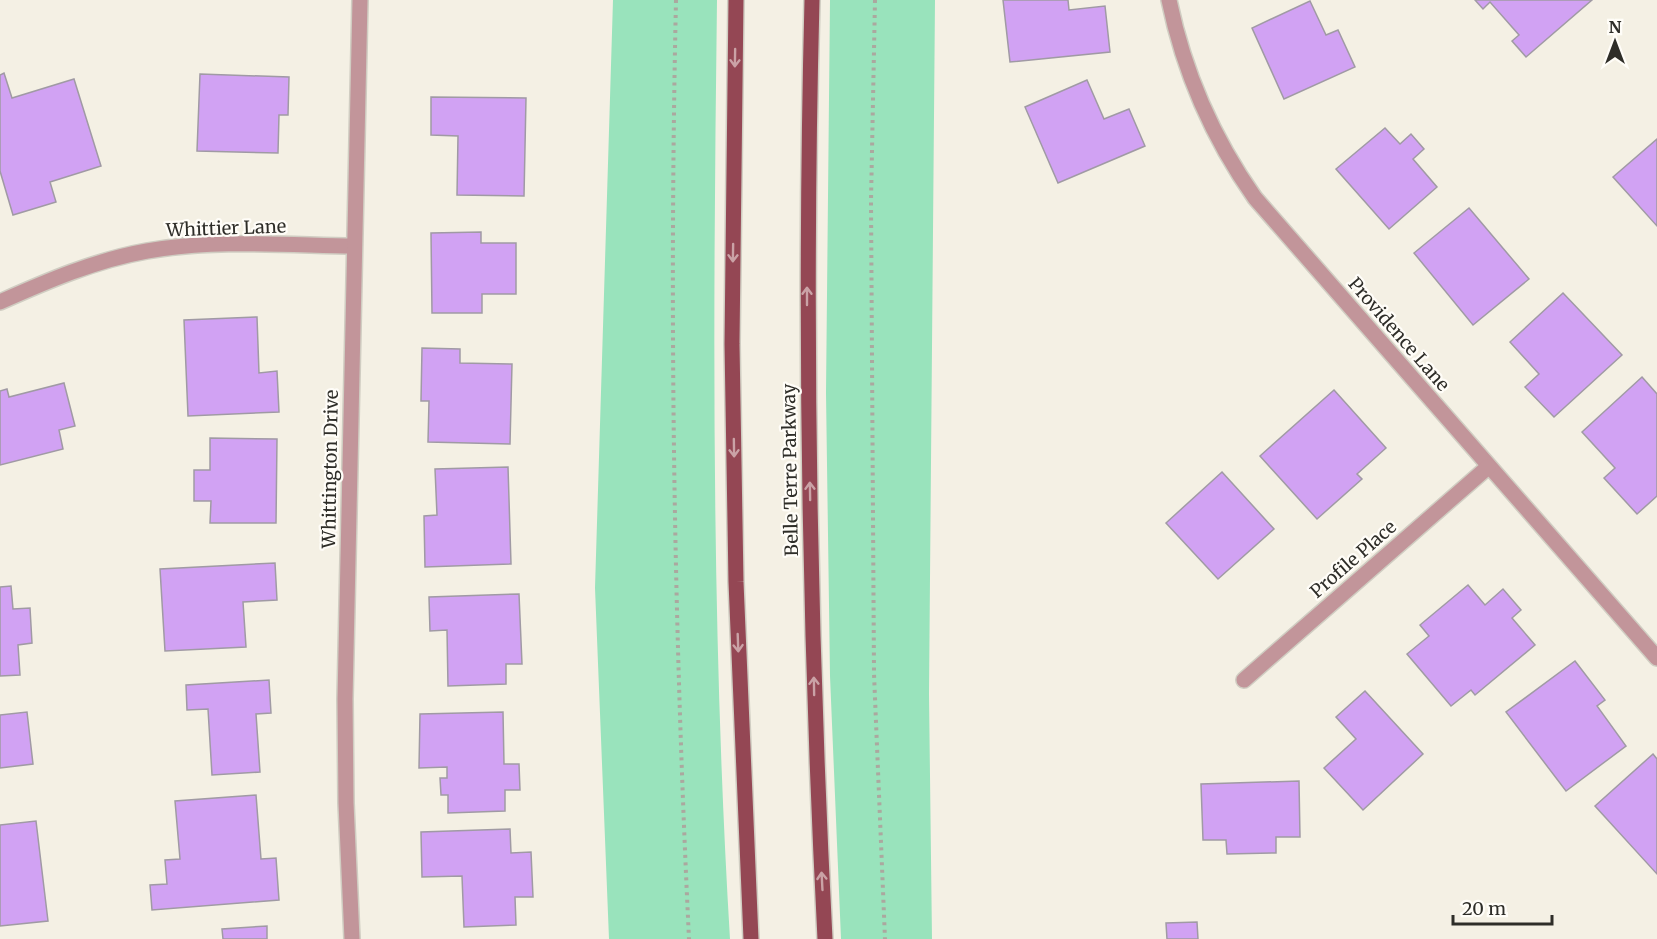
<svg xmlns="http://www.w3.org/2000/svg" width="1657" height="939" viewBox="0 0 1657 939" font-family="Merriweather,serif">
<rect width="100%" height="100%" fill="#f4f0e4"/>
<g fill="#99e3bc">
<path d="M613,0H717C713,313 711,626 730,939H609L595,588Z"/>
<path d="M830,0H935L929,694L932,939H841L830,676L826,393Z"/>
</g>
<g fill="#d1a2f3" stroke="#a09aa4" stroke-width="1.5">
<path d="M1003,0H1068L1069,10L1105,6L1110,52L1010,62Z"/>
<path d="M1475,0H1592L1526,57L1512,41L1519,35L1490,2L1483,9Z"/>
<path d="M1310,1L1326,35L1338,30L1355,67L1284,99L1252,28Z"/>
<path d="M4,73L12,98L74,79L101,166L50,182L56,202L13,215L0,171V75Z"/>
<path d="M200,74L289,77L288,115H279L278,153L197,151Z"/>
<path d="M1087,80L1104,119L1129,109L1145,146L1058,183L1025,107Z"/>
<path d="M431,97L526,98L524,196L457,195L458,136L431,135Z"/>
<path d="M1385,128L1400,144L1411,134L1424,149L1413,159L1437,187L1389,229L1336,169Z"/>
<path d="M1657,139V226L1613,177Z"/>
<path d="M1469,208L1529,279L1473,325L1414,253Z"/>
<path d="M481,232V243H516V294H482V313H432L431,233Z"/>
<path d="M1563,293L1622,355L1554,417L1525,387L1539,374L1510,342Z"/>
<path d="M257,317L259,373L277,371L279,412L188,416L184,320Z"/>
<path d="M422,348L460,349V363L512,364L510,444L428,442L429,401H421Z"/>
<path d="M1642,377L1657,394V496L1637,514L1604,478L1615,468L1582,432Z"/>
<path d="M64,383L75,426L59,430L63,449L0,465V391L7,389L9,397Z"/>
<path d="M1334,390L1386,448L1357,474L1362,479L1317,519L1260,456Z"/>
<path d="M210,438L277,439L276,523H210L211,501H194V470H210Z"/>
<path d="M508,467L511,564L425,567L424,516L437,515L435,469Z"/>
<path d="M1222,472L1274,529L1218,579L1166,523Z"/>
<path d="M275,563L277,600L243,602L246,647L165,651L160,569Z"/>
<path d="M1468,585L1485,605L1503,589L1521,610L1512,618L1535,645L1475,695L1471,690L1451,706L1407,654L1429,636L1420,625Z"/>
<path d="M11,586L13,609L30,608L32,643L18,645L20,675L0,676V587Z"/>
<path d="M519,594L522,664H506V684L448,686L447,630L430,631L429,597Z"/>
<path d="M1575,661L1605,700L1597,706L1626,746L1566,791L1506,712Z"/>
<path d="M269,680L271,713L256,714L260,772L212,775L208,709L187,710L186,685Z"/>
<path d="M1365,691L1423,754L1363,810L1324,768L1356,739L1336,717Z"/>
<path d="M27,712L33,764L0,768V715Z"/>
<path d="M503,712L504,764H519L520,790H505V811L448,813V795H441L440,778H447V767L419,768L420,714Z"/>
<path d="M1653,754L1657,759V874L1595,806Z"/>
<path d="M1299,781L1300,837H1276V853L1227,854L1226,840H1203L1201,784Z"/>
<path d="M256,795L261,859L276,858L279,900L152,910L150,885L167,884L165,860L180,859L175,801Z"/>
<path d="M36,821L48,921L0,926V825Z"/>
<path d="M510,829L511,853L531,852L533,897H515L516,925L464,927L462,876L422,877L421,832Z"/>
<path d="M1197,922L1198,939H1167L1166,923Z"/>
<path d="M267,926V939H223L222,929Z"/>
</g>
<g fill="none" stroke-linecap="round" stroke-linejoin="round">
<defs>
<g id="minor">
<path d="M1169,0C1184,73 1212,137 1255,198L1657,658"/>
<path d="M0,302C47,281 96,260 147,251C215,239 286,245 354,246"/>
<path d="M1244,680L1488,467"/>
<path d="M352,939L346,803L345,699L360,0"/>
</g>
<g id="major">
<path d="M736,0L732,344L736,582L751,939"/>
<path d="M812,0C804,313 809,626 825,939"/>
</g>
</defs>
<use href="#minor" stroke="#d0cdc2" stroke-width="18"/>
<use href="#major" stroke="#d0cdc2" stroke-width="18"/>
<g stroke="#aba89f" stroke-width="4" stroke-dasharray="3 4.5" stroke-linecap="butt">
<path d="M676,0C669,313 674,627 689,939"/>
<path d="M875,0L871,201L874,674L885,939"/>
</g>
<use href="#minor" stroke="#c2959a" stroke-width="15"/>
<use href="#major" stroke="#944754" stroke-width="15"/>
</g>
<defs><path id="oneway-shaft" d="M-6 0H5M1.5-3L5.5 0L1.5 3" fill="none" stroke-width="1.6" stroke-linecap="round" stroke-linejoin="round" transform="scale(1.5)"/></defs>
<g stroke="#caa2a6">
<use href="#oneway-shaft" transform="translate(735 58) rotate(91)"/>
<use href="#oneway-shaft" transform="translate(733 253) rotate(91)"/>
<use href="#oneway-shaft" transform="translate(807 296) rotate(-90)"/>
<use href="#oneway-shaft" transform="translate(734 448) rotate(89)"/>
<use href="#oneway-shaft" transform="translate(810 491) rotate(-91)"/>
<use href="#oneway-shaft" transform="translate(738 643) rotate(88)"/>
<use href="#oneway-shaft" transform="translate(814 686) rotate(-91)"/>
<use href="#oneway-shaft" transform="translate(822 881) rotate(-93)"/>
</g>
<g text-anchor="middle" dominant-baseline="central" stroke-width="4.5" stroke-linejoin="round" paint-order="stroke">
<g font-size="18" fill="#2e2d28" stroke="#fffdf8">
<text transform="translate(226 228) rotate(-2)">Whittier Lane</text>
<text transform="translate(1399 334) rotate(49)">Providence Lane</text>
<text transform="translate(330 469) rotate(-89)">Whittington Drive</text>
<text transform="translate(790 470) rotate(-91)">Belle Terre Parkway</text>
<text transform="translate(1353 559) rotate(-41)">Profile Place</text>
</g>
</g>
<g transform="translate(1615 42)" stroke="#fffdf8" stroke-width="4.5" paint-order="stroke">
<path d="M0-4.5L10 22L0 15L-10 22Z" fill="#2e2d28"/>
<text y="-9" font-size="16" font-weight="bold" text-anchor="middle" fill="#2e2d28">N</text>
</g>
<path d="M1453 915v9h99v-9" fill="none" stroke="#2e2d28" stroke-width="3"/>
<text x="1462" y="915" font-size="18" fill="#2e2d28" stroke="#fffdf8" stroke-width="4.5" paint-order="stroke">20 m</text>
</svg>
